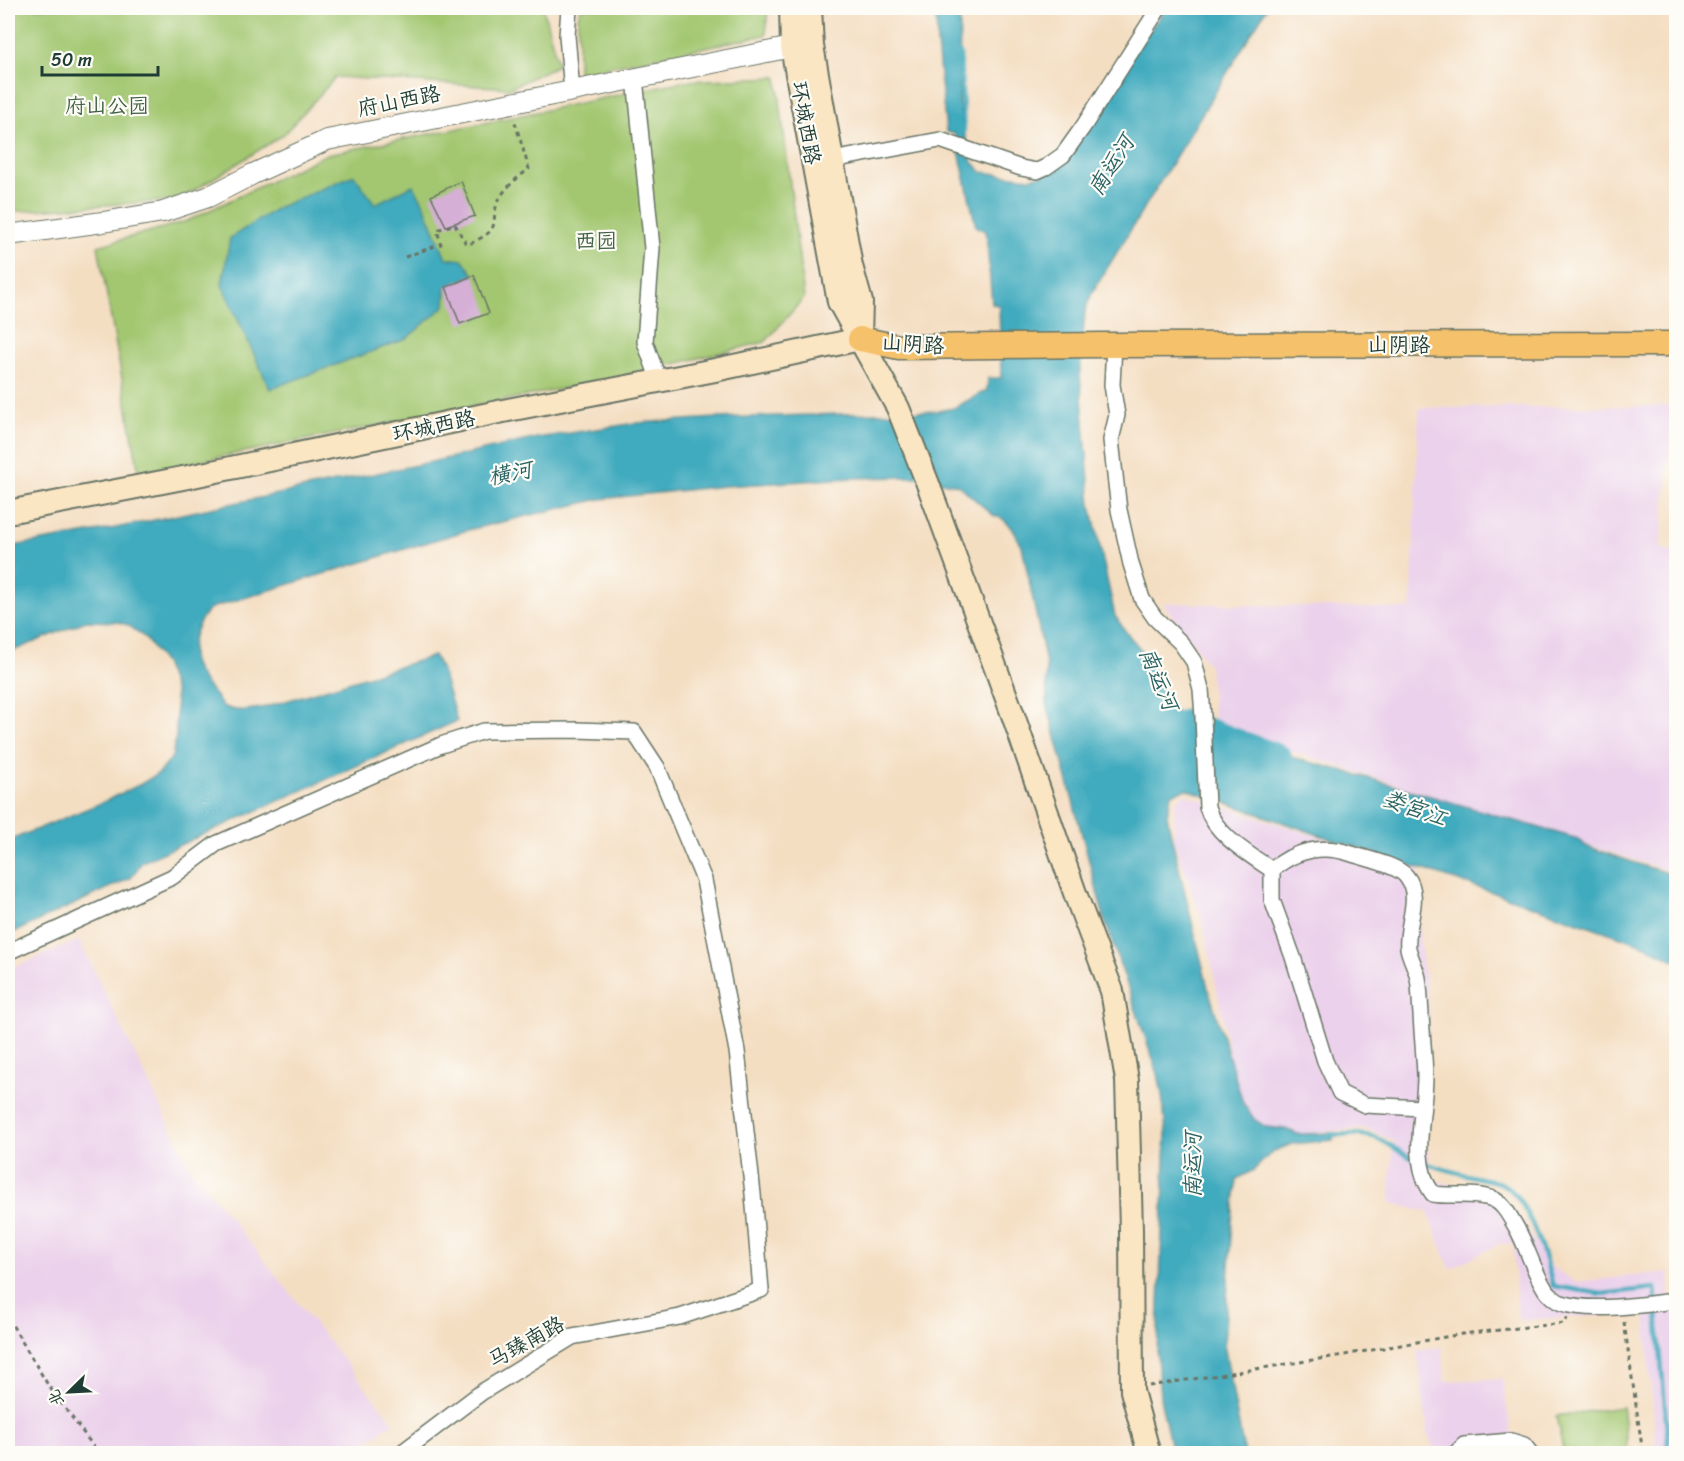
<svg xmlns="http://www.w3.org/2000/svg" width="1684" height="1461" viewBox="0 0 1684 1461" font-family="Sriracha,'LXGW WenKai TC',sans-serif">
<rect width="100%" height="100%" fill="#fdfcf7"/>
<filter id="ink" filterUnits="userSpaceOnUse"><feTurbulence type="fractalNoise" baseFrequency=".0167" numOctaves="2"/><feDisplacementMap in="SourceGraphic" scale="12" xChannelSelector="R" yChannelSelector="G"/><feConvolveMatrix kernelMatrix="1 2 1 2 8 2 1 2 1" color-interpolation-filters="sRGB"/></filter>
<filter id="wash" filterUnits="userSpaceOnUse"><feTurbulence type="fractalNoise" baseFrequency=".008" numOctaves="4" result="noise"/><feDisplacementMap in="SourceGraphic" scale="24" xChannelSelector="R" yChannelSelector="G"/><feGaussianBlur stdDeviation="1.35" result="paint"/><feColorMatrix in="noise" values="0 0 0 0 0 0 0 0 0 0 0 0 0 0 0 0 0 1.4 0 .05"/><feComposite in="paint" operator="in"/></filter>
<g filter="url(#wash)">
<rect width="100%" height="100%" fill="#f4dec2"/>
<g fill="#ebd1eb">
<path d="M1674,406L1660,549L1676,553V873L1215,727L1209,665L1163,603L1411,609L1419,408Z"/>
<path d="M1184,794L1418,869L1420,942L1429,1009L1427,1147L1433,1180L1461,1187L1493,1189L1514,1209L1552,1267L1575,1282L1669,1272V1309H1676V1453H1657L1645,1313L1518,1320L1513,1245L1501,1243L1450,1269L1428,1212L1391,1203L1390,1179L1394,1141L1364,1128L1287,1135L1254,1130L1231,1069L1225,1028L1203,922L1174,841L1175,802Z"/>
<path d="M79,940L191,1169L394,1423L350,1453H8V970Z"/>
<path d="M1442,1347L1445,1381L1502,1379L1511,1432L1530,1439L1536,1453H1436L1428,1435L1417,1350Z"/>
</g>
<g fill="#a3c771" stroke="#618252" stroke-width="1.5">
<path d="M8,8H543L558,65L510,88L336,77L283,135L179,200L8,212Z"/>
<path d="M581,8H768L766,35L578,73V17Z"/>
<path d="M777,77L804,298L765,342L616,378L139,473L98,246L187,221L327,154L450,130L685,81Z"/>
<path d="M1622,1407L1628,1453H1564L1556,1416Z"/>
</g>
<g fill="#3faabe" stroke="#2f7479" stroke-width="1.5">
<path d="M936,8H960L959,102L962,124L972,161L982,172L1030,178L1045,174L1166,8H1267L1092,293L1085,311L1080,374L1091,505L1115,616L1126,632L1148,658L1165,698L1174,710L1218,730L1219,738L1351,773L1578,839L1586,846L1647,867L1676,875V961L1646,946L1507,897L1316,834L1187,789L1176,792L1171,795L1167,815L1172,839L1208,988L1243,1103L1254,1119L1266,1127L1285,1129L1298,1134L1334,1133L1333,1140L1293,1144L1279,1149L1271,1153L1254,1170L1237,1179L1232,1222L1224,1344L1242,1442L1245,1453H1172L1160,1398L1157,1354L1166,1132L1162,1095L1158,1074L1105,921L1047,704L1046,664L1022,546L1012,528L1003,519L993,515L958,485L916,477L852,478L725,486L600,499L468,530L211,608C199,619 191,637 192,654C192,668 204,683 214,694C218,698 219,705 225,707C238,713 253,709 266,707L434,656L441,668L457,721L142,862L131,878L8,935V841L101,803L141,784L159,773L166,765L172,757L176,736V714L175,692L164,663L144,637L128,625L117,622L86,621L8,653V547L106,530L431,462L537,438L636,423L716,418L937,411L954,408L987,390L988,378H1001L999,305L992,304L986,231L976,227L955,134L946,132L937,44Z"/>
<path d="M354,175L375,204L413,185L422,200L446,258L463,260L474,275L446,287L445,306L406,339L270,389L222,285L230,238L279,207Z"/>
</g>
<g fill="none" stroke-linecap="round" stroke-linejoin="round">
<g stroke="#3faabe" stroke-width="4.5">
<path d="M960,53L964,131"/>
<path d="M1330,1135C1343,1134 1367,1133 1379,1139C1392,1145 1403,1156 1417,1160"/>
<path d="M1425,1163C1442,1169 1458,1173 1475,1177C1483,1179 1494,1180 1502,1184C1528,1195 1546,1260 1553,1286L1602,1294L1655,1288L1669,1454"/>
</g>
<path stroke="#3faabe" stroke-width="27" d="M1185,723L1279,758"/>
</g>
<g id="blocks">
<g fill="#d6afd6">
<path d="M461,181L475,216L446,226L431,196Z"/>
<path d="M474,275L489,313L460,324L446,287Z"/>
</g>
</g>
</g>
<g filter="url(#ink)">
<use href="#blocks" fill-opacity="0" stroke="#6a7566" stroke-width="1.5"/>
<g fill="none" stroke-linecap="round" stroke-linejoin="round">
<defs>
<g id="minor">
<path d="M569,8L567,36L572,91"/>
<path d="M635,78L652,248L645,342L659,381"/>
<path d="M832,160L940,140L1021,168L1037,171L1046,167L1063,155L1083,127L1159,8"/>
<path d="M1114,345L1112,385L1117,415L1111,440L1119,510L1131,564L1142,599L1155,618L1181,643L1194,662L1201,689L1203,717L1207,807C1215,835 1249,854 1272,870V900L1293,957L1325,1061L1340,1093L1365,1105L1422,1108"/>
<path d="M1272,870C1295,850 1323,844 1352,854C1367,859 1397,865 1406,876C1423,896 1405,926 1408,948C1410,958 1416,968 1418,978C1420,990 1420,1003 1421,1014C1422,1034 1424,1054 1425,1074C1426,1111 1408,1161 1433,1194C1452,1197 1474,1192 1493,1199C1504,1204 1510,1217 1516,1227C1527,1246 1533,1270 1545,1289C1548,1294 1557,1302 1562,1303C1592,1313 1645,1304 1676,1301"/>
<path d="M8,952L172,877L216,844L441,745L484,731L577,730L634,732L657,767L704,880L737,1051L753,1194L761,1290L680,1317L572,1337L482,1392L400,1454"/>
<path d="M1455,1454L1464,1445L1511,1441L1524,1445L1531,1454"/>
</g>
<path id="tertiary" d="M8,235L103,222L163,212L208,197L253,174L327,140L792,47L806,46"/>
<g id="secondary">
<path d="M791,8L792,47L839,302L898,408L928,484L1013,715L1076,896L1112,991L1127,1080L1131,1230L1132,1391L1149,1454"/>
<path d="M810,8L812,46L851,266L861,302L860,337"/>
<path d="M8,512L188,477L508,410L715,370L860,339"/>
</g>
<path id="primary" d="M860,339L899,347L1102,345L1676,344"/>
</defs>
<use href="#minor" stroke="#6a7566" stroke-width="18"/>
<use href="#tertiary" stroke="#6a7566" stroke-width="22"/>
<use href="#secondary" stroke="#6a7566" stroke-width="26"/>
<use href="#primary" stroke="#6a7566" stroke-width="27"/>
<g stroke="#6a7566" stroke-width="3" stroke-dasharray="4.5 4.5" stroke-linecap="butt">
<path d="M405,257L441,244L437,230L455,224L466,244C471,244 474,242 479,239C500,228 491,222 497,204C502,190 518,177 529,169L514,119"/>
<path d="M8,1318L48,1385L99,1454"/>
<path d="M1624,1322L1643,1454"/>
<path d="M1149,1386L1344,1355L1462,1334L1565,1323L1567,1318"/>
</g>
<use href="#minor" stroke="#fff" stroke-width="15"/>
<use href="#tertiary" stroke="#fff" stroke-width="20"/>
<use href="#secondary" stroke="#fbe6c4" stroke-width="22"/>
<use href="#primary" stroke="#f5c16b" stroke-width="24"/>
</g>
</g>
<g text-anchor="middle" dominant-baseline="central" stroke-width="4.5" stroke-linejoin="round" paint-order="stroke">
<g font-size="21" fill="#1f3d34" stroke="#fdfcf7">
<text transform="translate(399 101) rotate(-11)">府山西路</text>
<text transform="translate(806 123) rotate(80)">环城西路</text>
<text transform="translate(913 344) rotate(4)">山阴路</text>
<text x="1399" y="345">山阴路</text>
<text transform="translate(434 426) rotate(-12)">环城西路</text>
<text transform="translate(526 1342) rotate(-29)">马臻南路</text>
</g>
<g font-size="21" fill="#406043" stroke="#fdfcf7">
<text x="107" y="106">府山公园</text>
<text x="596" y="241">西园</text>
</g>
<g font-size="22" font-style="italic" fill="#2a6364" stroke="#fdfcf7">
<text transform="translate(1111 165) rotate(-58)">南运河</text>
<text transform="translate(510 473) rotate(-11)">横河</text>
<text transform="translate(1159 679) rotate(67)">南运河</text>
<text transform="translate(1415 808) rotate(20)">娄宫江</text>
<text transform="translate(1192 1165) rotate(-90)">南运河</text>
</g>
</g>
<rect width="1684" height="1461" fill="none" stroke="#fdfcf7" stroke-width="30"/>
<g transform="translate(69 1392) rotate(246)" stroke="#fdfcf7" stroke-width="4.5" paint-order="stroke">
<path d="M0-4.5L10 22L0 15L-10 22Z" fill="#1f3d34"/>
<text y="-9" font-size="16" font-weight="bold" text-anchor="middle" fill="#1f3d34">北</text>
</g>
<path d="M42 66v9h116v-9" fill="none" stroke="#1f3d34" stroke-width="3"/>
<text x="51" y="66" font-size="18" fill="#1f3d34" stroke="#fdfcf7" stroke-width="4.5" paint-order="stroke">50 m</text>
</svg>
